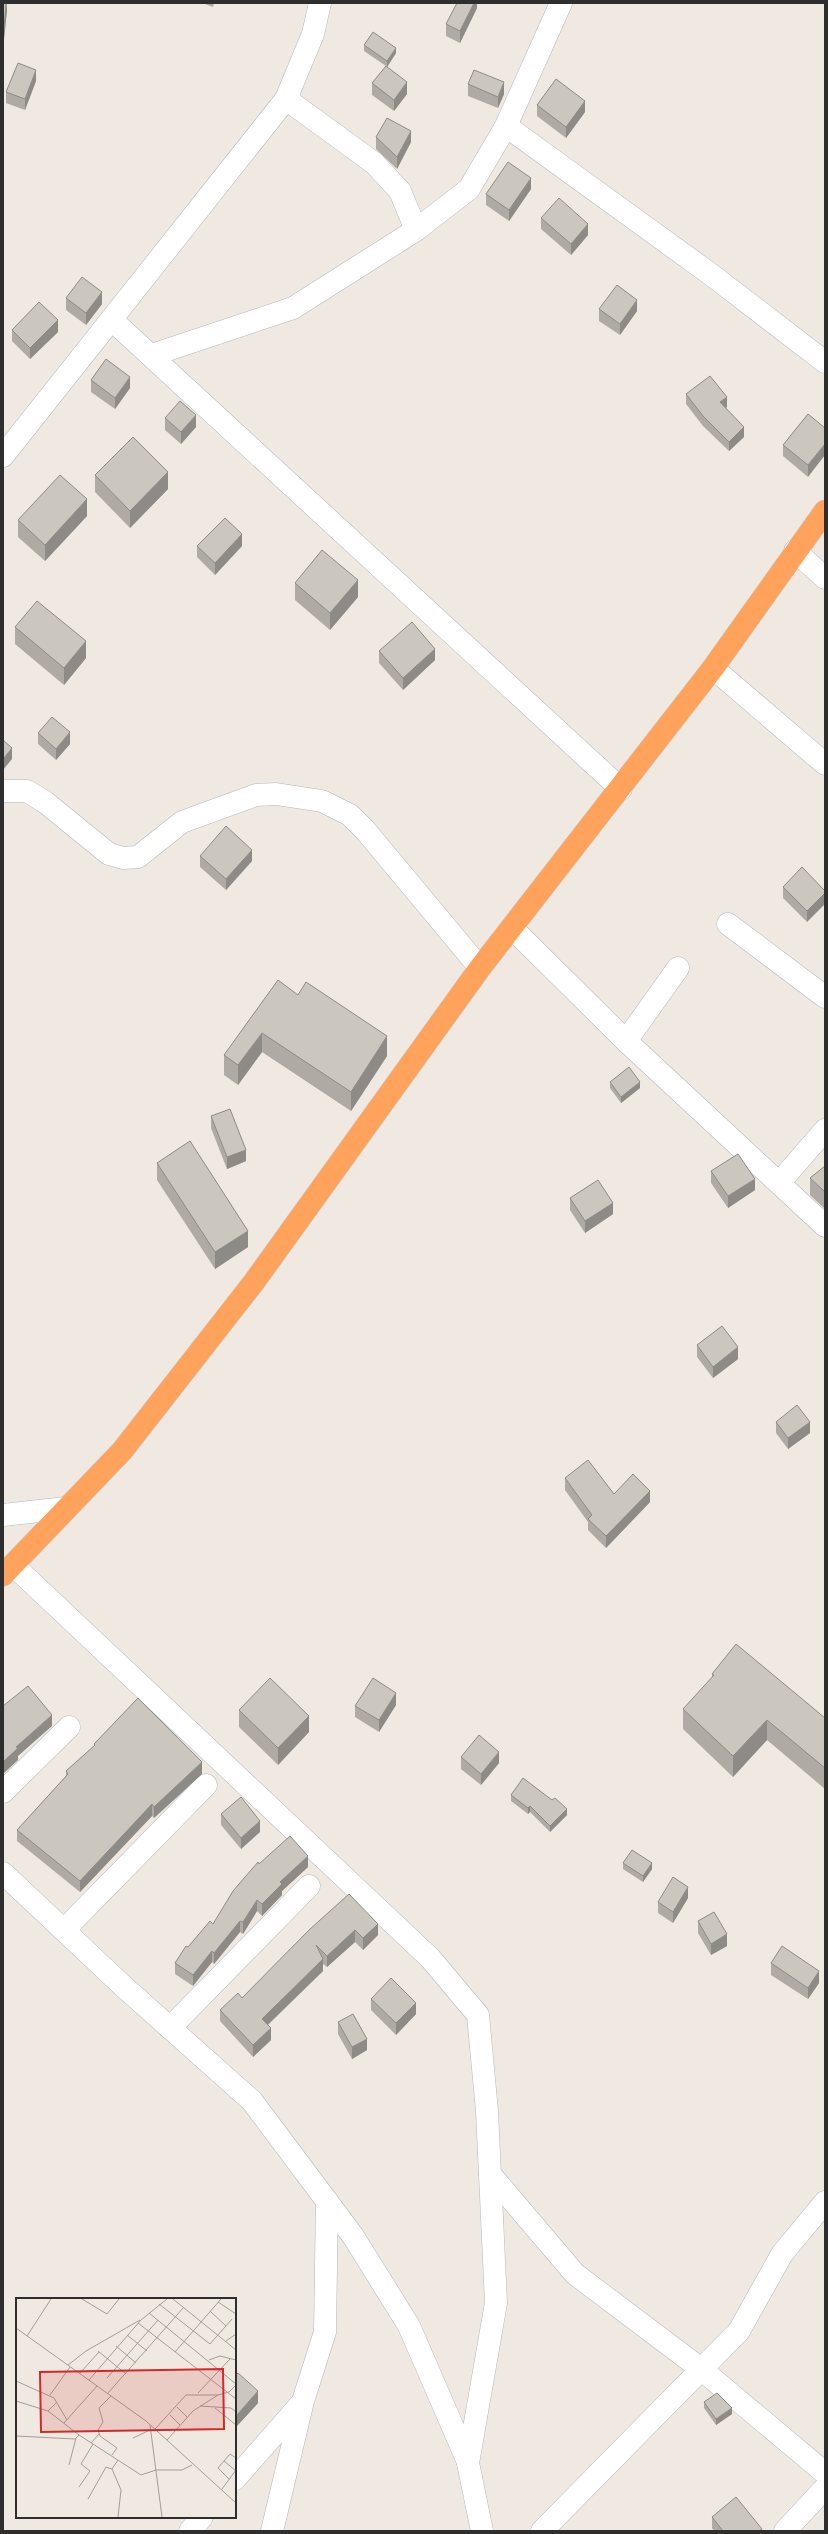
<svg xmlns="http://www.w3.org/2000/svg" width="828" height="2534" viewBox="0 0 828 2534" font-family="'Exo 2',sans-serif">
<rect width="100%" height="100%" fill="#efe9e1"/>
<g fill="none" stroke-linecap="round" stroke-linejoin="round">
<defs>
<g id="street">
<path d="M286,99L374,163L400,191L416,230"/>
<path d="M506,126L709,273L825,362"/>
<path d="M112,320L621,789"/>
<path d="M152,355L293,308L416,230L469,189L506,126L561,3"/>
<path d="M3,456L286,99L313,34L320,3"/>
<path d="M795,551L825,578"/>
<path d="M713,668L825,764"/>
<path d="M3,791H27L45,802L109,854L123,858L138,857L182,822L256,795L276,794L322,801L350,815L365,830L480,968"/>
<path d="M728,924L825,997"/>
<path d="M512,928L626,1041L825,1226"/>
<path d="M626,1041L678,968"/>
<path d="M779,1183L825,1130"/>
<path d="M3,1515L66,1508"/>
<path d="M13,1565L430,1958L478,2015L487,2111L496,2303L468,2463L482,2531"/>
<path d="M3,1792L69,1727"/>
<path d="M3,1873L123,1986L252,2101L353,2236L409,2326L468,2462"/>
<path d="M64,1930L206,1785"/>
<path d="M170,2028L309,1886"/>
<path d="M490,2174L575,2274L701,2369L825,2473"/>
<path d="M235,2479L300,2405"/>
<path d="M190,2531L202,2517"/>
<path d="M272,2531L303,2401L325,2332L327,2201"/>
<path d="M542,2531L739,2331L782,2254L825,2202"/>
<path d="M785,2531L825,2488"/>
</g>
<path id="highway" d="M3,1575L122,1451L254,1282L480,968L713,668L825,511"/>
</defs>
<use href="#street" stroke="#b4b7c1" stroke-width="23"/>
<use href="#highway" stroke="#c9c9c9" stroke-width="23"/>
<use href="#street" stroke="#fff" stroke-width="22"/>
<use href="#highway" stroke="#ffa35c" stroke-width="22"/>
</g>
<g fill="#afaba4">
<path d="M3,3H7V10L4,39H3Z"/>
<path d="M202,3H214L213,7Z"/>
<path d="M477,3V8L460,43L446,36V24Z"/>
<path d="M364,45L396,53L387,67L407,94L394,111L372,95V83L386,66L364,51Z"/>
<path d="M36,81L25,110L6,103V92Z"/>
<path d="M468,84L504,94L498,108L468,96Z"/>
<path d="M537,105L585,112L566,138L537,116Z"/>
<path d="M376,137L411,142L397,169L376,149Z"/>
<path d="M531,189L509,221L486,205V194Z"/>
<path d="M541,218L588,235L571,255L541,229Z"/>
<path d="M66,298L102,304L86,325L66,310Z"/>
<path d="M599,309L637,311L620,335L599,321Z"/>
<path d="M12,330L58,332L30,359L12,341Z"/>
<path d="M91,380L130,388L115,409L91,392Z"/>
<path d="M686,394L727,407L726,408L744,437L729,451L703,426L686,404Z"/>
<path d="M808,414V477L783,456V445Z"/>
<path d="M165,418L196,427L181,444L165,430Z"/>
<path d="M95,475L168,489L130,528L95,492Z"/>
<path d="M87,516L45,561L18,537V520Z"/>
<path d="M197,546H242L215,575L197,557Z"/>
<path d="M295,583L358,597L330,630L295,600Z"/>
<path d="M15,627L86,658L64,685L15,644Z"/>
<path d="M379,651L435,660L403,690L379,663Z"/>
<path d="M38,733L70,744L56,760L38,744Z"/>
<path d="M200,856L252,861L226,890L200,867Z"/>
<path d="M783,887L825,891L807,922L783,898Z"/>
<path d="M298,995L387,1056L351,1111L262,1052L238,1085L224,1075V1055Z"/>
<path d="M610,1082L640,1088L621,1103L610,1088Z"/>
<path d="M211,1116L246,1161L227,1169L211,1128Z"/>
<path d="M157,1163L248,1247L215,1269L157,1180Z"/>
<path d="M825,1166V1209L810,1195V1178Z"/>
<path d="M711,1171L755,1190L728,1208L711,1183Z"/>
<path d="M570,1198L613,1214L585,1233L570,1210Z"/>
<path d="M697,1345L738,1359L713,1378L697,1357Z"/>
<path d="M776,1422L810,1433L788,1449L776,1433Z"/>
<path d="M565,1478L614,1494L650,1502L606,1548L588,1530V1522L565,1490Z"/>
<path d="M712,1674L825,1718V1789L767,1740L733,1777L683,1729V1709L712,1678Z"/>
<path d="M396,1705L379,1732L355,1717V1706Z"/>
<path d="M239,1710L309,1732L278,1765L239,1727Z"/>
<path d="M94,1744L202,1774L154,1818L152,1816L80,1892L17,1841V1830L66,1776V1771L94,1746Z"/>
<path d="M461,1757L499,1763L481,1785L461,1769Z"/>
<path d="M511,1795L567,1815L550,1832L530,1812L528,1814L511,1801Z"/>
<path d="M221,1814L260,1832L241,1849L221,1825Z"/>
<path d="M623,1863L652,1869L643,1882L623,1869Z"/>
<path d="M259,1864L308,1867L282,1891V1895L262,1916L257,1911L243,1934L240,1932L214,1964L212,1962L193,1986L175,1974V1963L188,1947L213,1924Z"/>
<path d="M349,1894L378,1935L363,1950L355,1942L327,1967L323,1964V1971L268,2025L271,2040L253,2057L220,2021V2010L242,1998Z"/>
<path d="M688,1898L673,1923L658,1913V1902Z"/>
<path d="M698,1921L727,1946L711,1955L698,1933Z"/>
<path d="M771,1963L819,1983L808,1999L771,1975Z"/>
<path d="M371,1999L416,2014L396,2035L371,2010Z"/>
<path d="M338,2022L367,2050L352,2059L338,2034Z"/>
<path d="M235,2376L258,2403L237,2426L235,2425Z"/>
<path d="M704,2402L732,2414L716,2425L704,2408Z"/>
<path d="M712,2517L762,2531H714L712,2528Z"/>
</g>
<g fill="#8e8b86">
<path d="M6,3L7,10L4,39V28Z"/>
<path d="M474,3H477V8L460,43V31Z"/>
<path d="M396,48V53L387,67V61Z"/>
<path d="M36,70V81L25,110V99Z"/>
<path d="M407,82V94L394,111V100Z"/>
<path d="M504,82V94L498,108V97Z"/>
<path d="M585,101V112L566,138V127Z"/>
<path d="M411,131V142L397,169V157Z"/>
<path d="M531,178V189L509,221V210Z"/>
<path d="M588,224V235L571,255V244Z"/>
<path d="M102,292V304L86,325V313Z"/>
<path d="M637,300V311L620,335V324Z"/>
<path d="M58,320V332L30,359V348Z"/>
<path d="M130,377V388L115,409V398Z"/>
<path d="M727,397V407L720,412V402Z"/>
<path d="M196,415V427L181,444V432Z"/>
<path d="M744,427V437L729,451V442Z"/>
<path d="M825,444V455L808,477V465Z"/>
<path d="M168,472V489L130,528V511Z"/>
<path d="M87,499V516L45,561V545Z"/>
<path d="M242,534V546L215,575V563Z"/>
<path d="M358,580V597L330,630V613Z"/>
<path d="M86,641V658L64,685V668Z"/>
<path d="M435,649V660L403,690V678Z"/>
<path d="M70,732V744L56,760V749Z"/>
<path d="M12,748V759L3,770V759Z"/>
<path d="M252,850V861L226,890V879Z"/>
<path d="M825,893V904L807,922V911Z"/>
<path d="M262,1033V1052L238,1085V1065Z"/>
<path d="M387,1036V1056L351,1111V1092Z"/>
<path d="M640,1082V1088L621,1103V1097Z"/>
<path d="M246,1150V1161L227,1169V1157Z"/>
<path d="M755,1179V1190L728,1208V1196Z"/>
<path d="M613,1203V1214L585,1233V1221Z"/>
<path d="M248,1231V1247L215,1269V1252Z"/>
<path d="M738,1347V1359L713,1378V1367Z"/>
<path d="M810,1422V1433L788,1449V1438Z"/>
<path d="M650,1491V1502L606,1548V1536Z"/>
<path d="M396,1693V1705L379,1732V1720Z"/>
<path d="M52,1715V1726L18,1756V1760L3,1774V1762L16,1747Z"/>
<path d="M309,1716V1732L278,1765V1748Z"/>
<path d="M767,1720V1740L733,1777V1756Z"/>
<path d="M499,1752V1763L481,1785V1774Z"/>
<path d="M202,1762V1774L154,1818V1807Z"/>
<path d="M152,1804V1816L80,1892V1881Z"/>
<path d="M530,1806V1812L528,1814V1808Z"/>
<path d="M567,1809V1815L550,1832V1826Z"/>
<path d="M260,1821V1832L241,1849V1838Z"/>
<path d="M308,1856V1867L282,1891V1895L262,1916V1904L280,1882Z"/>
<path d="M652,1863V1869L643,1882V1876Z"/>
<path d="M688,1887V1898L673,1923V1912Z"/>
<path d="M257,1900V1911L243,1934V1922Z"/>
<path d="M240,1921V1932L214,1964V1953Z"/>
<path d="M378,1924V1935L363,1950V1938Z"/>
<path d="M355,1930V1942L327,1967V1956Z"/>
<path d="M727,1934V1946L711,1955V1944Z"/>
<path d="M212,1951V1962L193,1986V1975Z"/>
<path d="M323,1959V1971L262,2030V2019Z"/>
<path d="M819,1971V1983L808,1999V1988Z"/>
<path d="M416,2003V2014L396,2035V2023Z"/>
<path d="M271,2028V2040L253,2057V2045Z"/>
<path d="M367,2039V2050L352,2059V2047Z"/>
<path d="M258,2391V2403L237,2426V2415Z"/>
<path d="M732,2408V2414L716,2425V2419Z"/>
</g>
<g fill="#cbc7bf" stroke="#8e8b86">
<path d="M3,3H6L4,28H3Z"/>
<path d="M457,3H474L460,31L446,24Z"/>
<path d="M373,32L396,48L387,61L364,45Z"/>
<path d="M18,63L36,70L25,99L6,92Z"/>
<path d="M386,66L407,82L394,100L372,83Z"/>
<path d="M474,70L504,82L498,97L468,84Z"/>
<path d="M556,79L585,101L566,127L537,105Z"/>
<path d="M387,118L411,131L397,157L376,137Z"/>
<path d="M508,162L531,178L509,210L486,194Z"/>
<path d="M559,198L588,224L571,244L541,218Z"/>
<path d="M82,277L102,292L86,313L66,298Z"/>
<path d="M617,285L637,300L620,324L599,309Z"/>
<path d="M39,302L58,320L30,348L12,330Z"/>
<path d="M106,359L130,377L115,398L91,380Z"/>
<path d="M710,376L727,397L720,402L744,427L729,442L703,416L686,394Z"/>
<path d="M180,401L196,415L181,432L165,418Z"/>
<path d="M808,414L825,428V444L808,465L783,445Z"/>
<path d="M133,437L168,472L130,511L95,475Z"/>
<path d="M60,475L87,499L45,545L18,520Z"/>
<path d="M225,518L242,534L215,563L197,546Z"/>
<path d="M322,550L358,580L330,613L295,583Z"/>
<path d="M37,601L86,641L64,668L15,627Z"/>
<path d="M412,622L435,649L403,678L379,651Z"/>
<path d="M52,717L70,732L56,749L38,733Z"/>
<path d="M3,740L12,748L3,759Z"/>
<path d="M226,826L252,850L226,879L200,856Z"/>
<path d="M802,867L825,891V893L807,911L783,887Z"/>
<path d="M278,980L298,995L306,982L387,1036L351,1092L262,1033L238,1065L224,1055Z"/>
<path d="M629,1067L640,1082L621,1097L610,1082Z"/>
<path d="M230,1109L246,1150L227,1157L211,1116Z"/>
<path d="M190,1141L248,1231L215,1252L157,1163Z"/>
<path d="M738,1154L755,1179L728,1196L711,1171Z"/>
<path d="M825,1166V1192L810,1178Z"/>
<path d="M598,1180L613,1203L585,1221L570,1198Z"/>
<path d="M722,1326L738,1347L713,1367L697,1345Z"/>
<path d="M797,1405L810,1422L788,1438L776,1422Z"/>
<path d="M588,1460L614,1494L633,1474L650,1491L606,1536L588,1519L592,1515L565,1478Z"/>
<path d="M736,1644L825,1718V1768L767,1720L733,1756L683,1709L714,1675L712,1674Z"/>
<path d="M270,1678L309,1716L278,1748L239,1710Z"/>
<path d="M373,1678L396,1693L379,1720L355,1706Z"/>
<path d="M28,1686L52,1715L16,1747L18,1748L3,1762V1706Z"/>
<path d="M138,1698L202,1762L154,1807L152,1804L80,1881L17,1830L68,1774L66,1771L95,1745L94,1744Z"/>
<path d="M479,1735L499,1752L481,1774L461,1757Z"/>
<path d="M523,1778L552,1800L555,1798L567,1809L550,1826L530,1806L528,1808L511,1795Z"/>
<path d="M241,1797L260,1821L241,1838L221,1814Z"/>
<path d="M290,1836L308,1856L280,1882L282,1884L262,1904L257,1900L243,1922L240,1921L214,1953L212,1951L193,1975L175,1963L186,1946L188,1947L210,1921L213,1924L233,1891L258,1862L259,1864Z"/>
<path d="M632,1850L652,1863L643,1876L623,1863Z"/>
<path d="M673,1877L688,1887L673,1912L658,1902Z"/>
<path d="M349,1894L378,1924L363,1938L355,1930L327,1956L316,1945L323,1959L262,2019L271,2028L253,2045L220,2010L238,1993L242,1998L309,1930Z"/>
<path d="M714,1912L727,1934L711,1944L698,1921Z"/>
<path d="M782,1946L819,1971L808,1988L771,1963Z"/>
<path d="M391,1978L416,2003L396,2023L371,1999Z"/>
<path d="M353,2014L367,2039L352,2047L338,2022Z"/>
<path d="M238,2373L258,2391L237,2415L235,2413V2376Z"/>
<path d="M717,2393L732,2408L716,2419L704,2402Z"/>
<path d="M736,2497L762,2529L759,2531H723L712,2517Z"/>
</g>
<g transform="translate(16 2298)">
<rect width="220" height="220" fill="#efe9e1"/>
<path fill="none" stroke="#a29e99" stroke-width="1" d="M66,1L91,16L103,1M157,1L220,52M202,4L220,16M143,6L194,46L216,21M194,13L210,28M133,15L220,86M122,25L220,101M0,30L130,123L220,205M111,37L131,53M11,38L35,1M210,43L220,36M100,48L120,65M82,53L110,76M159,54L205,1M193,62L204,58L220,62M52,67L70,53L124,22M64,75L83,54M91,80L142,22M73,82L125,22L151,1M0,83L38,100L51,122M92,95L168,9M182,95L214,61M34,97L54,69M95,98L83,110L87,124L82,132L84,138L101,150L96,157M0,103L32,113L63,137L125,177L140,172H166L176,167M184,108L215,110L220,114M161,109L171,119M199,110L220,127M32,113L41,104M154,117L164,127M48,125L81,88M134,127L146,219M139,131L170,97H202L213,94L220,87M0,138L59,141L63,137M117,140L134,132M151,142L177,113L202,97M75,145L83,136M208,163L220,173M53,167L60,140M96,171L105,192L102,219M213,181L202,170L214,156L220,160M63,189L74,173L65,166L77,146M206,191L220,172M72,201L90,169L96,171L102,162"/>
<path fill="#d62828" fill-opacity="0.15" stroke="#d62828" stroke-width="2" d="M207,71L208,131L25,134L24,74Z"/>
<rect width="220" height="220" fill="none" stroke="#2e2e2e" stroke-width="2"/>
</g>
<rect width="828" height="2534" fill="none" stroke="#2e2e2e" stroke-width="8"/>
</svg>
